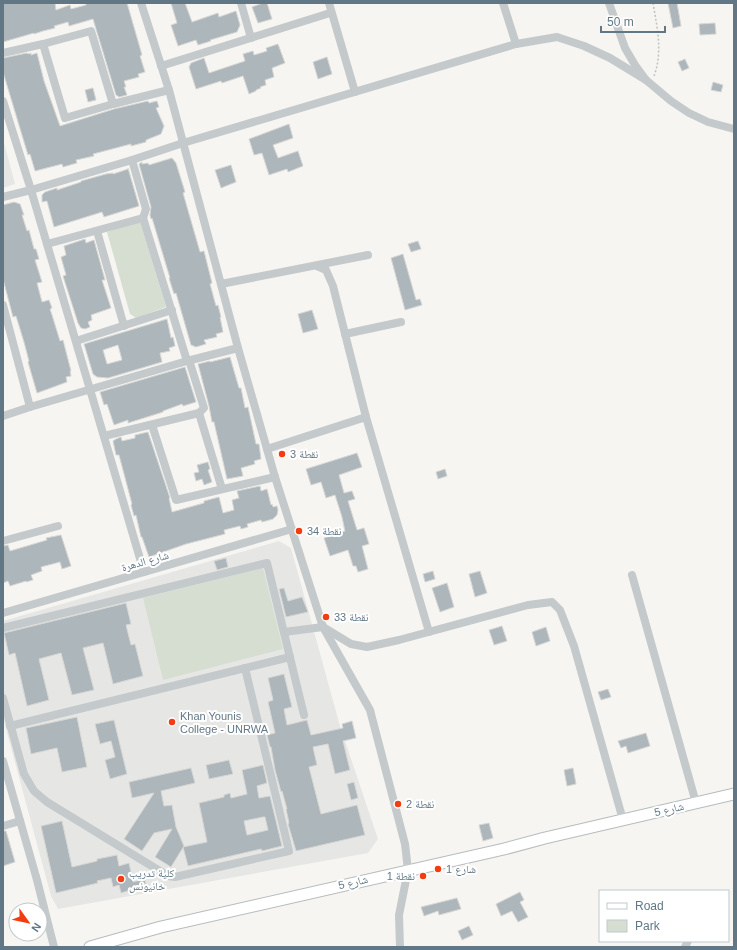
<svg xmlns="http://www.w3.org/2000/svg" width="737" height="950" viewBox="0 0 737 950" font-family="Helvetica,'Noto Naskh Arabic',sans-serif">
<rect width="100%" height="100%" fill="#f6f5f1"/>
<g fill="#e6e7e5">
<path d="M3,139L15,184L3,188Z"/>
<path d="M279,541L291,548L340,726L378,839L368,853L58,909L51,896L3,718V621Z"/>
</g>
<g fill="#d6ded2">
<path d="M140,221L166,307L136,318L130,314L107,232Z"/>
<path d="M263,568L283,649L163,680L143,598Z"/>
</g>
<g fill="#adb6bb" stroke="#d7d7d4" fill-rule="evenodd">
<path d="M3,3H55L56,10L70,5L71,9L86,5V3H127L142,55L140,56L145,72L138,74L139,77L124,81L126,87H124L127,95L119,97L116,95L93,19L69,26L68,22L54,26L55,28L43,31L34,34V33L3,42Z"/>
<path d="M171,3H185L192,22L218,13L219,17L236,11L240,25L237,32L210,40L211,41L198,45L196,40L178,46L171,25L177,23Z"/>
<path d="M263,3H267L272,19L258,23L252,7Z"/>
<path d="M668,3H677L681,26L673,28Z"/>
<path d="M715,23L716,34L700,35L699,24Z"/>
<path d="M278,44L285,63L272,68L274,77L265,80L266,85L260,87L261,88L256,90V91L249,94L243,76L222,83L221,81L196,89L189,67L191,63L204,58L209,73L245,61L243,54L253,51L254,55L267,51L266,48Z"/>
<path d="M27,53L28,54L31,53V55L37,53L44,81L60,126L114,109L148,101L149,103L157,101L159,107L156,108L164,126L161,134L146,140V142L131,146V144L93,154L94,156L76,160L77,163L63,167L62,164L35,171L30,154L28,155L3,72V58Z"/>
<path d="M327,57L332,74L318,79L313,62Z"/>
<path d="M685,59L689,68L682,71L678,62Z"/>
<path d="M713,82L723,85L721,92L711,90Z"/>
<path d="M93,88L96,100L88,102L85,90Z"/>
<path d="M289,124L293,138L273,145L278,158L298,151L303,166L288,172L287,169L269,175L262,153L254,155L249,139Z"/>
<path d="M172,158L176,163L185,192L183,193L200,252L204,251L212,283L210,284L216,306L218,305L221,317H220L223,332L216,334L217,337L204,340L206,344L196,347L191,345L176,293L174,294L169,278H170L152,218L151,219L150,215L151,207L139,164L142,162V164L148,163L149,165Z"/>
<path d="M231,165L236,182L221,188L215,170Z"/>
<path d="M128,168L139,206L104,217L102,212L54,227L47,201L42,202V195L45,192L57,188V190L81,182V181L106,174L113,173V174L128,169Z"/>
<path d="M14,202L20,204L24,215H22L27,231L29,230L34,249H36L39,259L35,260L42,282L37,283L42,302L49,300L52,308L50,309L52,315L60,341L63,340L71,371H70L71,376L66,377L67,382L37,393L28,362L29,361L24,342L16,316L13,317L3,279V205Z"/>
<path d="M85,239L86,243L94,240L105,280H102L111,308L91,315L92,320L88,322L90,327L85,329L81,328L78,323L63,276L66,275L61,257L66,255L64,246Z"/>
<path d="M418,241L421,249L411,252L408,244Z"/>
<path d="M403,254L416,300L420,299L422,305L405,310L391,258Z"/>
<path d="M312,310L318,329L303,333L298,314Z"/>
<path d="M167,319L171,338L173,337L175,346L169,348L170,351L160,353L162,362L108,378L97,377L93,374L84,344ZM118,345L122,360L107,364L103,350Z"/>
<path d="M230,357L239,388H241L245,408L248,407L256,444H259L261,459L254,461L255,464L241,468L243,476L227,479L214,422H212L209,406L198,364L210,361V362Z"/>
<path d="M185,367L196,402L183,406L182,404L163,411V412L128,423V420L114,425L107,404L104,405L100,392Z"/>
<path d="M148,432L170,498H169L172,512L204,503V501L219,497L223,513L234,510L232,500L239,498L237,491L260,486L261,491L267,489L271,505L272,504L273,507L277,506L278,510L277,515L273,519L262,522L261,520L247,524L248,527L241,529L240,526L224,530L225,534L186,544L149,557L142,537H141L136,515L134,516L131,505L132,504L119,455H116L113,441L116,439L121,437L122,441L135,438V435Z"/>
<path d="M357,453L362,467L339,475L344,493L352,491L355,499L348,501L357,530L364,528L369,544L362,546L368,569L358,572L356,566H353L348,550L330,556L324,538L345,531L342,517L335,495L326,498L321,482L311,485L306,469Z"/>
<path d="M208,462L210,469L208,470L212,482L204,485L202,479L196,481L194,473L199,472L197,465Z"/>
<path d="M445,469L447,476L438,479L436,472Z"/>
<path d="M61,535L71,566L62,569L60,562L41,567L42,571L31,575L33,580L26,582V581L10,586L8,581L3,583V546L8,545L10,551L47,540L46,538Z"/>
<path d="M226,558L228,567L217,570L214,561Z"/>
<path d="M433,571L435,579L425,582L423,574Z"/>
<path d="M480,571L487,593L475,597L469,574Z"/>
<path d="M447,583L454,607L440,612L432,588Z"/>
<path d="M284,588L288,601L302,597L308,612L286,617L279,589Z"/>
<path d="M126,603L131,624L126,625L131,645L135,644L143,676L113,684L103,643L83,648L94,690L72,695L61,653L39,659L49,700L27,706L15,653L9,655L4,633Z"/>
<path d="M502,626L507,641L494,645L489,630Z"/>
<path d="M546,627L550,641L536,646L532,632Z"/>
<path d="M284,674L292,707L284,709L287,725L307,720L311,735L343,728L342,724L352,721L356,738L343,741L350,770L335,774L328,744L313,747L317,765L309,767L321,814L357,805L365,835L296,851L288,824L289,823L286,809H287L282,791L281,792L275,770L271,747H270L267,735L275,733L268,702L273,700L268,678Z"/>
<path d="M608,689L611,697L601,700L598,692Z"/>
<path d="M77,717L87,767L62,772L57,748L31,754L26,728Z"/>
<path d="M114,720L127,774L110,779L105,760L115,757L111,741L100,744L95,724Z"/>
<path d="M646,733L650,746L628,753L626,746L621,748L618,741Z"/>
<path d="M229,760L233,774L209,779L206,765Z"/>
<path d="M263,765L267,783L257,786L259,798L270,796L282,846L262,851L261,849L188,866L183,847L207,842L199,803L224,797V795L230,793L231,798L247,794L242,770ZM263,817H265L268,830L247,835L244,821Z"/>
<path d="M191,768L195,783L161,791L164,806L172,805L176,827L184,846L171,867L155,857L172,829L154,833L142,851L124,839L154,793L132,798L129,782Z"/>
<path d="M573,768L576,784L567,786L564,770Z"/>
<path d="M354,782L358,798L351,800L347,784Z"/>
<path d="M62,821L72,867L97,861V859L117,855L119,866L129,863L133,882L145,879L146,886L121,893L119,885L113,887L111,878L97,881L98,883L56,893L41,826Z"/>
<path d="M489,823L493,838L483,841L479,825Z"/>
<path d="M3,831H6L15,862L3,866Z"/>
<path d="M520,892L524,900L520,902L528,917L518,922L512,911L501,916L496,904Z"/>
<path d="M457,898L461,909L439,915L438,911L424,916L421,907Z"/>
<path d="M469,926L473,935L462,940L458,931Z"/>
</g>
<g fill="none" stroke-linecap="round" stroke-linejoin="round">
<defs>
<path id="major" d="M90,947L161,927L504,849L545,838L734,794"/>
</defs>
<use href="#major" stroke="#b7bcbf" stroke-width="13"/>
<path stroke="#bdc0c2" stroke-width="1.5" stroke-dasharray="2 2" stroke-linecap="butt" d="M653,3C657,27 663,52 654,76"/>
<g stroke="#c4c9cb" stroke-width="8">
<path d="M141,3L169,90L238,348L275,477L323,627L370,710L405,844L408,870L399,915L400,947"/>
<path d="M241,3L251,38"/>
<path d="M329,3L355,92"/>
<path d="M503,3L516,44"/>
<path d="M609,3L625,48L635,65L646,80L671,101L689,113L708,122L734,129"/>
<path d="M43,44L91,31L113,104"/>
<path d="M3,53L43,44L65,118L113,104L169,90"/>
<path d="M161,66L330,13"/>
<path d="M3,101L31,190L144,572"/>
<path d="M132,160L146,209L143,218"/>
<path d="M3,197L31,190L132,160L183,143L516,44L557,37L584,46L610,58L646,80"/>
<path d="M97,231L124,326"/>
<path d="M47,244L143,218L187,361"/>
<path d="M221,284L368,255"/>
<path d="M3,305L30,407L187,361L238,348"/>
<path d="M345,334L401,322"/>
<path d="M76,341L172,310"/>
<path d="M189,360L204,408L199,413"/>
<path d="M3,416L30,407"/>
<path d="M366,417L429,632"/>
<path d="M152,425L176,500L275,477"/>
<path d="M104,436L199,413L222,489"/>
<path d="M267,449L366,417L333,286L326,270L317,266"/>
<path d="M3,541L58,526"/>
<path d="M632,575L696,803"/>
<path d="M3,613L292,529"/>
<path d="M3,628L267,563L304,715"/>
<path d="M284,632L323,627L351,644L367,647L399,640L528,605L552,602L560,610L574,646L623,820"/>
<path d="M3,698L24,774L34,791L47,802L168,876L175,877L289,851L245,668"/>
<path d="M10,726L290,657"/>
<path d="M3,761L37,880L54,947"/>
<path d="M3,826L20,821"/>
<path d="M685,947L688,941"/>
</g>
<use href="#major" stroke="#fff" stroke-width="11"/>
</g>
<g fill="#f43c13" stroke="#fff" stroke-width="1.5">
<circle cx="282" cy="454" r="4"/>
<circle cx="299" cy="531" r="4"/>
<circle cx="326" cy="617" r="4"/>
<circle cx="172" cy="722" r="4"/>
<circle cx="398" cy="804" r="4"/>
<circle cx="438" cy="869" r="4"/>
<circle cx="423" cy="876" r="4"/>
<circle cx="121" cy="879" r="4"/>
</g>
<g text-anchor="middle" dominant-baseline="central" stroke-width="4" stroke-linejoin="round" paint-order="stroke">
<g font-size="11" fill="#617785" stroke="#fff" text-anchor="start">
<text x="290" y="454">نقطة 3</text>
<text x="307" y="531">نقطة 34</text>
<text x="334" y="617">نقطة 33</text>
<text x="180" y="716">Khan Younis<tspan x="180" dy="13">College - UNRWA</tspan></text>
<text x="406" y="804">نقطة 2</text>
<text x="446" y="869">شارع 1</text>
<text x="129" y="873">كلية تدريب<tspan x="129" dy="13">خانيونس</tspan></text>
<text x="415" y="876" text-anchor="end">نقطة 1</text>
</g>
<g font-size="11" fill="#617785" stroke="#fff">
<text transform="translate(145 561) rotate(-16)">شارع الدهرة</text>
<text transform="translate(669 809) rotate(-13)">شارع 5</text>
<text transform="translate(353 882) rotate(-13)">شارع 5</text>
</g>
</g>
<rect width="737" height="950" fill="none" stroke="#617785" stroke-width="8"/>
<rect x="599" y="890" width="130" height="52" fill="#ffffff" stroke="#c0c9ce"/>
<rect x="607" y="903" width="20" height="6" fill="#ffffff" stroke="#c0c9ce"/>
<text x="635" y="910" font-size="12" fill="#617785">Road</text>
<rect x="607" y="920" width="20" height="12" fill="#d6ded2" stroke="#c0c9ce"/>
<text x="635" y="930" font-size="12" fill="#617785">Park</text>
<g transform="translate(28 922) rotate(123)"><circle r="19" fill="#ffffff" stroke="#c0c9ce"/>
<path d="M0-3L7 15L0 10L-7 15Z" fill="#f43c13"/>
<text y="-6" font-size="11" font-weight="bold" text-anchor="middle" fill="#617785">N</text>
</g>
<path d="M601 26v6h64v-6" fill="none" stroke="#617785" stroke-width="2"/>
<text x="607" y="26" font-size="12" fill="#617785" stroke="#ffffff" stroke-width="3" paint-order="stroke">50 m</text>
</svg>
